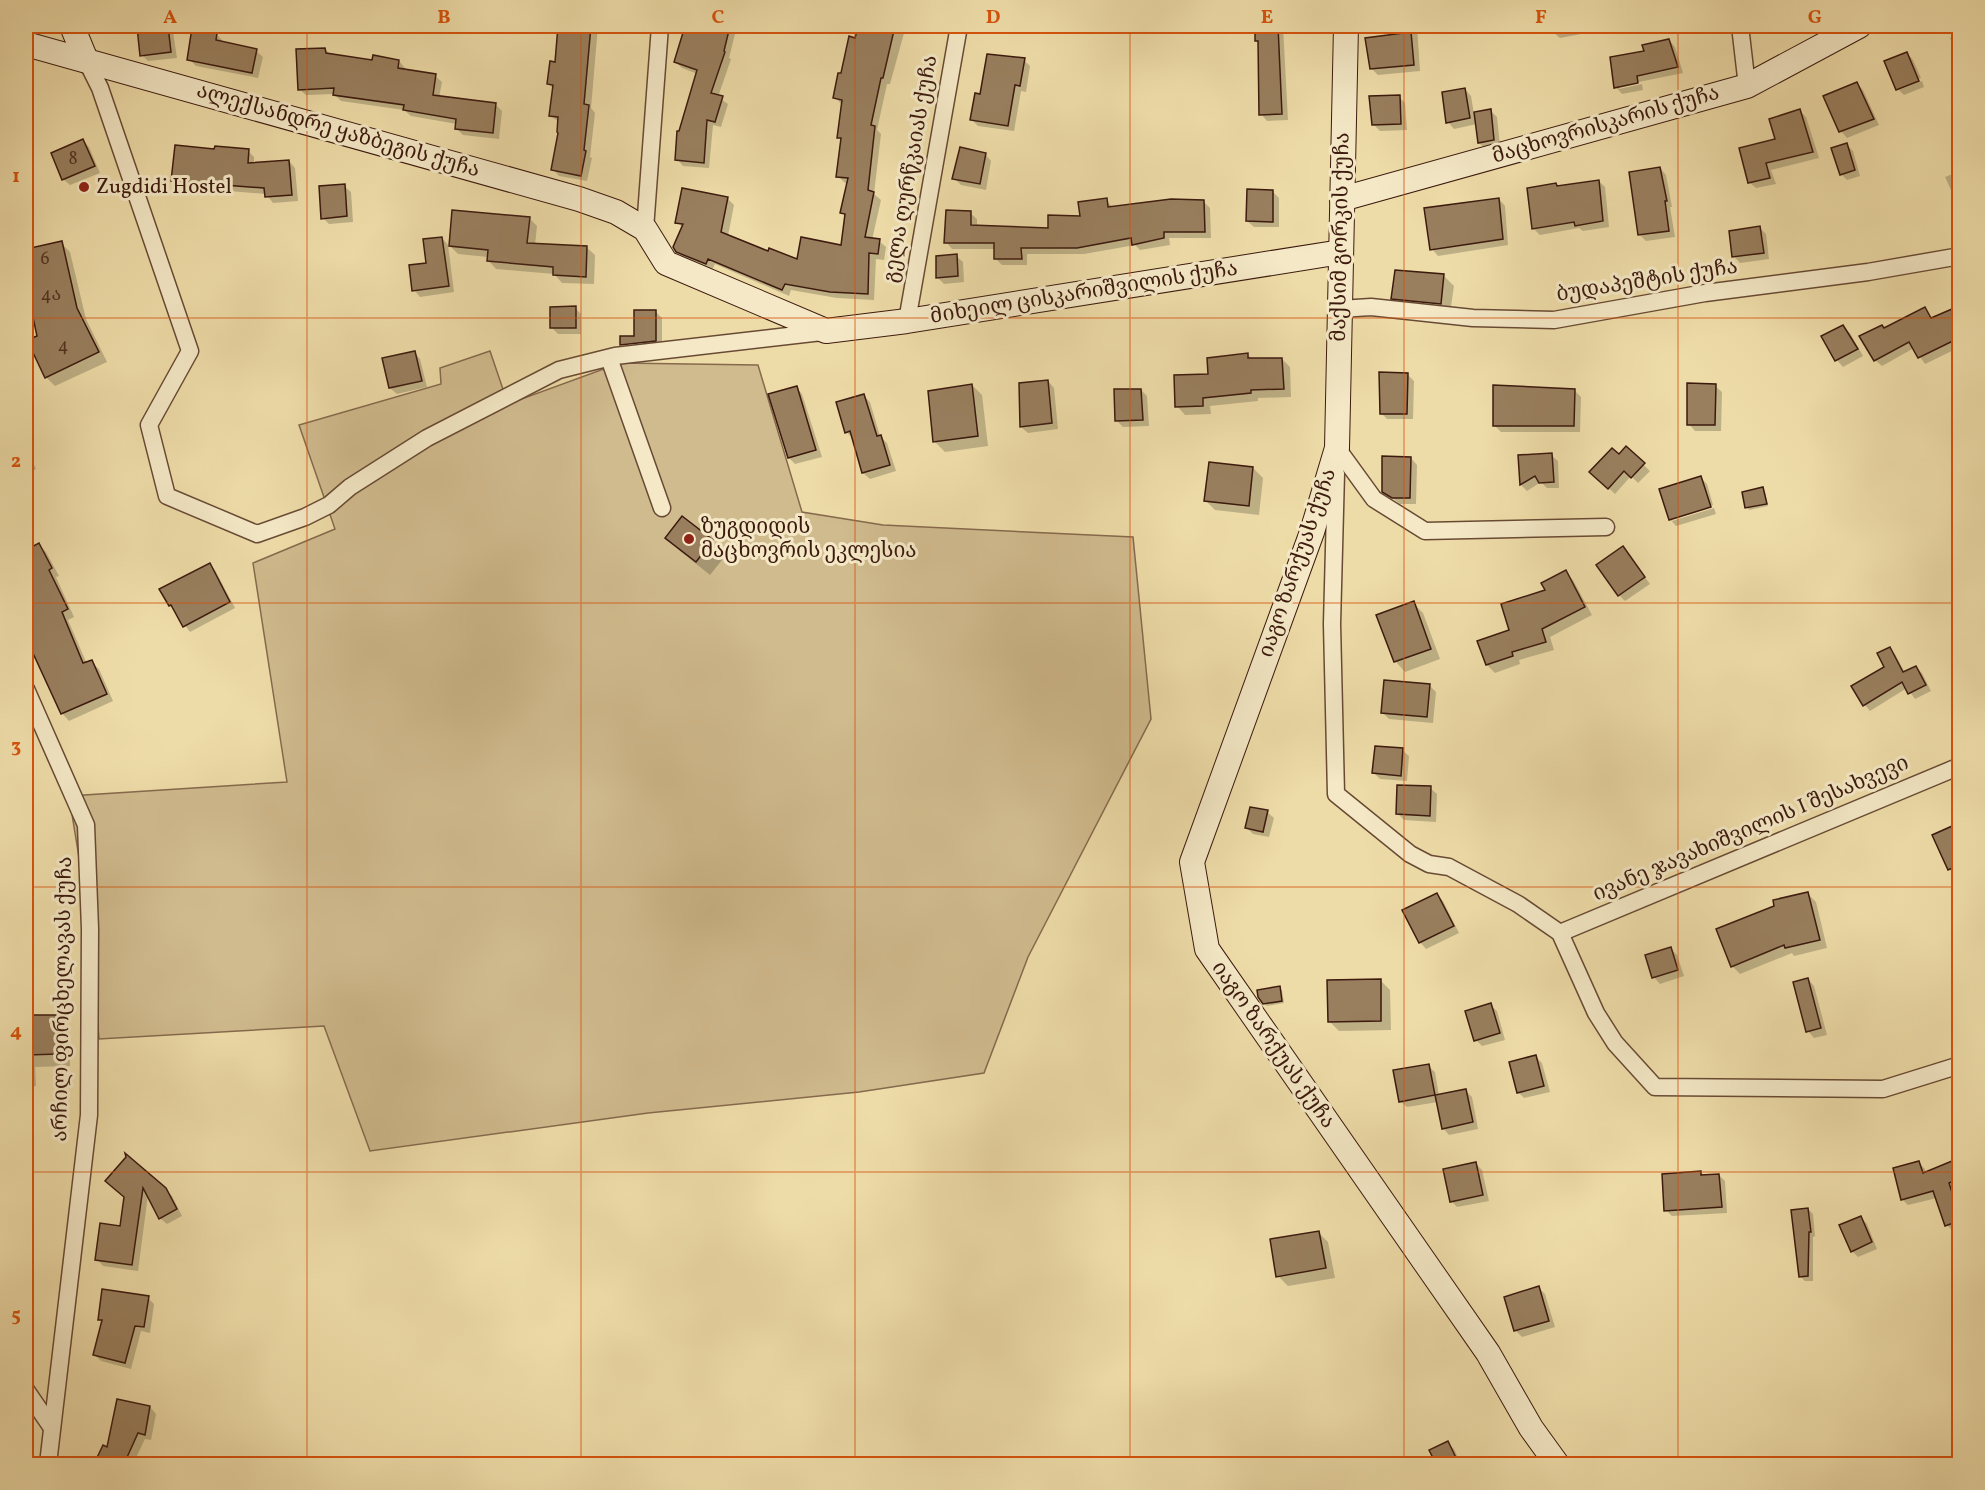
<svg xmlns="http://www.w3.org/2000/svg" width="1985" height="1490" viewBox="0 0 1985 1490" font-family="Vollkorn,'Noto Serif Georgian',serif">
<rect width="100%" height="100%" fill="#eedca8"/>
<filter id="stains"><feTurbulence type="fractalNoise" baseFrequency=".00333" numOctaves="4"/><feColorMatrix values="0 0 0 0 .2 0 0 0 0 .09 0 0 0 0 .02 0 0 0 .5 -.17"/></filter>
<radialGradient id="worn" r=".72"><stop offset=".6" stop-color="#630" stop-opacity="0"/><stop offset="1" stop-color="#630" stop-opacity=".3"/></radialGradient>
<path fill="#d0bb8e" stroke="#866a4e" stroke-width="1.5" d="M490,351L508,404L620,363L758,365L802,512L883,525L1133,537L1151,719L1028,957L984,1073L859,1092L648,1113L370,1151L324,1026L99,1039L89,919L69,796L287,782L253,563L335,529L299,425L441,384L440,368Z"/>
<g fill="#0003">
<path d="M167,26L173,32L177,58L148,61L142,55L139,29Z"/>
<path d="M560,26H598L591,108L595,113L590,157L592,158L587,181L559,176L553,169L560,133L559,122L551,116L554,89L548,84L556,63Z"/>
<path d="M686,26H737L729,58L731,59L718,97L728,104L721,127L713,125L709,168L683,166L677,159L698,74L682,68L676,62Z"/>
<path d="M860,26H906L890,84H887L877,130L881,134L874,194L881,200L872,240L879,241L886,247L884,260L876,259L874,300L837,298L791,290L789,296L715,264L712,270L684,258L677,251L683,228L677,222L727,198L734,205L728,236L769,253L798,261L842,246L846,217L842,212L848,184L845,183L838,176L842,141L839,137L841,104L835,97Z"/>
<path d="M996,26H1035L1034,32L998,27Z"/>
<path d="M1257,26H1283L1288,120L1267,121L1261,114L1259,43L1257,41Z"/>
<path d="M1390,26H1417L1420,71L1378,75L1372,69L1391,36Z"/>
<path d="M1553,26H1596L1597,31L1560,38L1553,32Z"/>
<path d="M1960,26V60L1950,38L1955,35L1952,29Z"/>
<path d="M217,35L223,41V43L256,51L263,57L258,78L196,66L189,59Z"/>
<path d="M1669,40L1675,47L1683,73L1619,86V89L1642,84L1643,90L1622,94L1616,87L1646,53Z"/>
<path d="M325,49L331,55L374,62L399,61L405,68L404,71L435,76L442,82L439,98L495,104L502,111L499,139L463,135L457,129V124L411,116L404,110L341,101L334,94L306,95L299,89Z"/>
<path d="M1907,53L1913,60L1921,78L1898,87V90V89Z"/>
<path d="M1024,60L1030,66L1026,92L1021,91L1014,131L978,126L972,120L981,95Z"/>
<path d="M1922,81L1924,87L1904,95L1899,90Z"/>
<path d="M1857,84L1863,90L1879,125L1847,138L1841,131L1825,96Z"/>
<path d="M1465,89L1471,96L1474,114L1491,111L1497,117L1500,146L1486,149L1479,143L1477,124L1454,129L1448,122Z"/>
<path d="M1399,97L1405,103L1407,130L1380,131L1373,124Z"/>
<path d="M1800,111L1806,117L1819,158L1771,170L1776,184L1756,188L1749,182Z"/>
<path d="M83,141L89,147L100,173L70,185L63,179Z"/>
<path d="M1847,145L1853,151L1860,176L1847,180L1841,174Z"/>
<path d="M216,151H248L254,157V164L289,161L295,168L298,201L273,203L266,194L179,187L173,181Z"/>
<path d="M985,154L991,161L986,190L961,185L954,178Z"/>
<path d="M1660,168L1666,175L1672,207H1670L1675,237L1646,241L1639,234Z"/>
<path d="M1960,171V210L1945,177Z"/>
<path d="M1599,181L1605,187L1609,227L1583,231L1579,228L1540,235L1534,229L1528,189L1556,185L1559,187Z"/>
<path d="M344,186L351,192L353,222L329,224L323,218Z"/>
<path d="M1272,191L1279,198V227H1254L1247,221Z"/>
<path d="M1499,199L1505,206L1508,245L1438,256L1432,249Z"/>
<path d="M1106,200L1113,208L1203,201L1210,208L1211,238H1169L1170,245L1140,250L1135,245L1084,254H1027V265H1002L995,258L996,249H952L946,242L970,213L977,219V227L1049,229L1082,218Z"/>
<path d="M529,218L537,226L535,245L586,247L595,255L594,284L562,283L554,274L496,269L488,260V257L458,254L450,246Z"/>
<path d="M1759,227L1766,234L1769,259L1740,263L1734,256Z"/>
<path d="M442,238L448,245L454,292L420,297L414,290Z"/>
<path d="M61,243L70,252L86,319L107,362L55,386L46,377L28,287L26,288V250Z"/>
<path d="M956,256L963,262L964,282L944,284L938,278Z"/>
<path d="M1444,276L1454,286L1450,313L1403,308L1393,298Z"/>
<path d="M1960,307V347L1925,364L1914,348L1882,366L1875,360L1885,330L1924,309L1933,319Z"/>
<path d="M575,308L581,314V334H558L552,328Z"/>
<path d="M656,312L662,318V347L628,351L623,346L642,344L636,337Z"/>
<path d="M1843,327L1850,333L1863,356L1843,367L1837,360Z"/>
<path d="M414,352L420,359L427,387L397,394L390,388Z"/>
<path d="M1247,354L1252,359H1282L1290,367L1291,397L1258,398V401L1210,406L1211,414L1185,415L1177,406L1209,376Z"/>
<path d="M1407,374L1414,381L1413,419H1387L1381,413Z"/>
<path d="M1048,381L1054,388L1058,429L1028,433L1021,427Z"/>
<path d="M972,385L982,395L988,446L945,452L935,442Z"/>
<path d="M1715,386L1722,392L1721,431H1695L1689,424Z"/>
<path d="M796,387L802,394L822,457L795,464L789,458Z"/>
<path d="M1141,390L1147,396L1149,426L1123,427L1116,420Z"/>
<path d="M1575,391L1581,397L1580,432H1501L1495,426Z"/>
<path d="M864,396L870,402L880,436L887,443L896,471L870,479L863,473L853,438L846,432Z"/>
<path d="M26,447L36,469L26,474Z"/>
<path d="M1627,449L1650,471L1638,483L1631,476L1615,494L1591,472L1619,457Z"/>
<path d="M1551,455L1558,461L1559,488H1547L1541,482L1527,491L1521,485L1519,456Z"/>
<path d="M1411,458L1417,465L1416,504H1400L1384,491Z"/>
<path d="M1253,468L1263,478L1259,515L1215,510L1205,500Z"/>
<path d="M1700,477L1707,484L1713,505L1672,518V521L1714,508L1716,514L1676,526L1670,519Z"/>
<path d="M1763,489L1765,492L1768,506L1749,510L1747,507Z"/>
<path d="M682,518L712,541L726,555L710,575L680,551L667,538Z"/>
<path d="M39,545L46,552L59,576L56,577L74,617L68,620L87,664L91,662L99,669L113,701L69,721L62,713L26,628V552Z"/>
<path d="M1623,548L1650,584L1625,601L1619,595Z"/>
<path d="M210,565L215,570L235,608L190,632L170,605Z"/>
<path d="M1565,572L1573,580L1592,615L1550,637L1554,650L1519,660L1520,664L1495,673L1487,665L1510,631Z"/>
<path d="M1413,603L1423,613L1440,659L1405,672L1396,662L1378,616Z"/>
<path d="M1890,649L1895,654L1905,673L1916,667L1922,673L1931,691L1915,699L1907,688L1870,711L1865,705L1885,667Z"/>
<path d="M1429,685L1436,692L1433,723L1389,719L1382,712Z"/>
<path d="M1402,750L1409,756L1407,781L1380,779L1374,773Z"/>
<path d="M1430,788L1437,794L1436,822L1404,820L1398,814Z"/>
<path d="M1267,812L1274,818L1269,837L1253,834L1247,828Z"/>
<path d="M1960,824V883L1956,875L1950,870L1934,836Z"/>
<path d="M1807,893L1816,902L1827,948L1794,956L1792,953L1740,974L1732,966Z"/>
<path d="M1437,895L1443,901L1459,933L1426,949L1420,942Z"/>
<path d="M1670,948L1677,955L1684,976L1660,984L1654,977L1647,956Z"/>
<path d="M1808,979L1814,986L1827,1035L1814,1038L1808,1031Z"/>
<path d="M1380,980L1390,990L1391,1030L1339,1031L1329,1021Z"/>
<path d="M1279,988L1282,990L1284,1003L1267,1006L1264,1003Z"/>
<path d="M1490,1005L1497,1011L1505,1040L1482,1046L1476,1040Z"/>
<path d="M56,1016L69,1029L70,1066L35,1067L36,1086L26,1087V1017Z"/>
<path d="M1536,1057L1542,1063L1550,1092L1524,1098L1518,1092Z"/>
<path d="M1428,1066L1435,1072L1439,1096L1465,1090L1472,1097L1478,1129L1449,1135L1443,1128L1438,1102L1407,1107L1400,1101Z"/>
<path d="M1919,1163L1925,1169L1926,1173L1951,1163L1958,1170L1960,1187L1954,1189L1960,1205V1229L1953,1231L1947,1225L1937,1198L1908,1205L1902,1199Z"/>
<path d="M1476,1164L1482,1170L1489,1201L1457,1207L1451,1201Z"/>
<path d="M1700,1173L1704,1176L1719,1175L1725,1181L1727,1213L1672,1216L1666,1210Z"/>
<path d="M107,1181L165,1189L172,1196L182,1216L167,1224L160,1218L148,1195L138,1271L103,1266L97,1259L122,1228L126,1197Z"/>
<path d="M1808,1209L1813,1214L1815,1236L1813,1237V1281H1805L1800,1276Z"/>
<path d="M1861,1218L1867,1224L1877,1249L1858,1257L1852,1251Z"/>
<path d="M1318,1232L1328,1242L1335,1278L1288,1286L1278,1276Z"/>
<path d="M1539,1288L1545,1294L1555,1327L1522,1337L1515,1330Z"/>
<path d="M148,1298L154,1304L150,1333L141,1331L131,1369L101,1361L95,1355L103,1323L99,1319Z"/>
<path d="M150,1407L156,1414L151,1440L145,1439L133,1464H96L104,1447L109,1449Z"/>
<path d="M1447,1443L1454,1449L1461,1464H1437L1431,1451Z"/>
</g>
<g fill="#997f5e" stroke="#3c1a0e" stroke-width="1.5">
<path d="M153,26H168L171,52L140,56L137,27Z"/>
<path d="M558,26H591L584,104L589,105L584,150L586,151L581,176L551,170L558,133L557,132L558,117L549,116L553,85L547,84L550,61L555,62Z"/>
<path d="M685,26H730L724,51L725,52L711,93L723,96L715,122L707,120L704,163L675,160L677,131H679L697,70L674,62Z"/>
<path d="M858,26H895L883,78H881L871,125L875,126L868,190L874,192L865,237L880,239L878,254L869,253L868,294L830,292L785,284L782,290L708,259L706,264L676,252L673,247L683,224L675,223L682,188L728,197L721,232L768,251L769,248L797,259L801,237L841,245L845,214L840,213L848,178L836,177L841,138H837L842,100L833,98L838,73H841L849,36L855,38Z"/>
<path d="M1255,26H1278L1282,114L1259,115L1258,41H1255Z"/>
<path d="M192,28L217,33L216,40L257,49L252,73L187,60Z"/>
<path d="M1411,32L1414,65L1370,69L1365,38Z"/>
<path d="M1669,39L1678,67L1637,76L1638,83L1614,88L1610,57L1644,51L1642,45Z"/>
<path d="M325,48L326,53L372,60L373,55L399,60L398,68L436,74L433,95L496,103L493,133L455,129L456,119L403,110L404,105L333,95L334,88L298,90L296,49Z"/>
<path d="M1907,52L1919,81L1896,90L1884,61Z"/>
<path d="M987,54L1025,58L1020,86L1015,85L1008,126L970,120L975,93L980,94Z"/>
<path d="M1857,82L1874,119L1839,132L1823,96Z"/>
<path d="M1465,88L1470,118L1446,123L1442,92Z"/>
<path d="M1400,95L1401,124L1372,125L1369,96Z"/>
<path d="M1491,109L1494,140L1478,143L1474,112Z"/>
<path d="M1800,109L1813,152L1766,163L1770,178L1748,183L1739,148L1775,139L1769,119Z"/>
<path d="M83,139L95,166L62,180L51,153Z"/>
<path d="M1847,143L1855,170L1840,175L1831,148Z"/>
<path d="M175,145L214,149L215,146L249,149L248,163L289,160L292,195L265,197L264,188L171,181Z"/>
<path d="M960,147L986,153L980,184L952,179Z"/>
<path d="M1660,167L1667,201H1665L1669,231L1638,235L1629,172Z"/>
<path d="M1599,180L1603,221L1575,226L1574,222L1532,229L1527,188L1556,183L1557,186Z"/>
<path d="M345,184L347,216L321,219L319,186Z"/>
<path d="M1247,189L1273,190V222L1246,221Z"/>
<path d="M1107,198L1108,207L1171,199L1204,200L1205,232H1164V238L1132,245L1131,238L1077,248H1021L1022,259H994V243H944L946,210L971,211V225L1048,228V215L1080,216L1078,202Z"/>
<path d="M1499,198L1503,239L1430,250L1424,208Z"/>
<path d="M452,210L530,217L527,243L587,246L586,277L553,275V267L487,261L488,250L449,246Z"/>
<path d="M1760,226L1764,253L1732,257L1729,231Z"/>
<path d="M442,237L449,286L412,291L409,265L426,263L423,239Z"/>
<path d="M62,241L77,308L99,352L45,378L27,340L37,336L26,285V249Z"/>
<path d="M957,254L958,276L936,278V256Z"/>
<path d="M1395,270L1444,274L1441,304L1391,299Z"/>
<path d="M576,306V328H550V307Z"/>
<path d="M1959,306V338L1918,358L1909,342L1874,361L1859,336L1882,325L1884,328L1925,307L1931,318Z"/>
<path d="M634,310H656V341L620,345V336H634Z"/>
<path d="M1843,325L1858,349L1835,361L1821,336Z"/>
<path d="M415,351L422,381L389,388L382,358Z"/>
<path d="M1248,353V358H1282L1284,389L1251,390V393L1203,398V406L1175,407L1174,375L1208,374L1207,358Z"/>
<path d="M1379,372L1408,373L1407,414H1380Z"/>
<path d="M1048,380L1052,423L1020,427L1019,383Z"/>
<path d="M1687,383L1716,384L1715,425H1687Z"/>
<path d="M972,384L978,436L933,442L928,391Z"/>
<path d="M1493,385L1575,389L1574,426H1493Z"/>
<path d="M797,386L816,450L788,458L768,394Z"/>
<path d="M1114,389H1141L1143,420L1115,421Z"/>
<path d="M864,394L877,436L881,435L890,465L862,473L850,431L845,433L836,402Z"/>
<path d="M1626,446L1645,463L1631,478L1624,471L1608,489L1589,472L1612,448L1619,454Z"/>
<path d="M1552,453L1554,482L1539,483L1535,476L1520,485L1518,455Z"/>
<path d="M1382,456L1411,457L1410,498H1392L1382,492Z"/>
<path d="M1209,462L1253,467L1249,506L1204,501Z"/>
<path d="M1701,476L1711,507L1669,520L1659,489Z"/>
<path d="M1763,487L1767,504L1745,508L1742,492Z"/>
<path d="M682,516L713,540L696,562L665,538Z"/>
<path d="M39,543L52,568L49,570L68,609L62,612L83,663L92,660L107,694L61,714L26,638V550Z"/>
<path d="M1623,546L1645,577L1618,596L1596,565Z"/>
<path d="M210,563L230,602L183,627L171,605L169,606L159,589Z"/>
<path d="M1566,570L1585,607L1542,629L1546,642L1512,652L1513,656L1486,665L1477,641L1509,630L1501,604L1545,590L1541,583Z"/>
<path d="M1414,601L1431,649L1394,662L1376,615Z"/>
<path d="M1890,647L1903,672L1916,666L1926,685L1908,694L1902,682L1863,706L1851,686L1884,667L1877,653Z"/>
<path d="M1384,680L1430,684L1427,717L1381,713Z"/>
<path d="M1375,746L1403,748L1401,776L1372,773Z"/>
<path d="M1397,785L1431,786L1430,816L1396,814Z"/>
<path d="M1250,807L1268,810L1263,832L1245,828Z"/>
<path d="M1959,823V865L1948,870L1932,835Z"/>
<path d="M1808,892L1820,940L1785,948L1784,945L1731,967L1716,929L1774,906L1773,900Z"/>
<path d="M1437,893L1454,926L1419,943L1402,910Z"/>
<path d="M1671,947L1678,970L1652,978L1645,955Z"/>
<path d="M1808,978L1821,1028L1806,1032L1793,982Z"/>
<path d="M1381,979V1021L1328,1022L1327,980Z"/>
<path d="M1280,986L1282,1001L1263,1004L1258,997L1257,990Z"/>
<path d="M1491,1003L1500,1033L1474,1041L1465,1011Z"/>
<path d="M26,1015H57L58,1054L27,1055Z"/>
<path d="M1536,1055L1544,1086L1517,1093L1509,1062Z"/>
<path d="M1429,1064L1435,1095L1399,1102L1393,1070Z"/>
<path d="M1466,1089L1473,1122L1442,1129L1435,1095Z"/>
<path d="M125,1153L166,1188L177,1209L159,1219L143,1188L132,1265L95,1260L100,1223L120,1226L124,1197L105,1181L126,1157Z"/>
<path d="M1919,1161L1923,1173L1952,1161L1959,1179L1949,1183L1959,1214V1221L1945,1226L1933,1191L1901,1200L1893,1168Z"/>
<path d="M1476,1162L1483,1195L1450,1202L1443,1169Z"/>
<path d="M1701,1171V1175L1719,1174L1722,1207L1664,1211L1662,1174Z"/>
<path d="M1808,1208L1811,1232H1809L1808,1276L1799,1277L1791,1210Z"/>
<path d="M1861,1216L1872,1242L1851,1252L1839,1225Z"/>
<path d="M1319,1231L1326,1268L1276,1277L1270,1239Z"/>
<path d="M1539,1286L1549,1321L1514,1331L1504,1297Z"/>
<path d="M102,1289L149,1296L144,1327L135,1326L125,1363L93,1355L102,1320H98Z"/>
<path d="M117,1399L150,1406L145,1435L138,1433L124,1464H94L103,1445L107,1447Z"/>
<path d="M1448,1441L1459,1464H1436L1429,1450Z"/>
</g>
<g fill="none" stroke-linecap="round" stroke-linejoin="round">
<defs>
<g id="street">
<path d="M1740,26L1747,86"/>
<path d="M86,60L100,88L190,351L149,425L167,496L257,534L305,517L329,505L350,487L427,438L559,370L615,356L822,332"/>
<path d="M645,229L660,26"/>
<path d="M1340,309L1371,307L1473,318L1554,320L1705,293L1868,272L1960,256"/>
<path d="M907,321L959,26"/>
<path d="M609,358L662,508"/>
<path d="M1337,448L1374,499L1425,531L1606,527"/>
<path d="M1336,473L1332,624L1336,794L1410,854L1429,864L1449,867L1518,904L1560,933L1596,1013L1615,1043L1655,1087L1883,1089L1960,1065"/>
<path d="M26,689L86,825L90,929L89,1115L48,1464"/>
<path d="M1560,933L1960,766"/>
<path d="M26,1390L52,1428"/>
</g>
<g id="secondary">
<path d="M72,26L86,60"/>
<path d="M1346,26L1337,448L1312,532L1192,862L1207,949L1488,1353L1531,1428L1557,1464"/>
<path d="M26,44L579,199L616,212L645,229L666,263L826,331L907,321L1341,252"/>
<path d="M1342,199L1747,86L1859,26"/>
</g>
</defs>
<use href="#street" stroke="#684a34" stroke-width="19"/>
<use href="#secondary" stroke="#3c1a0e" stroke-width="26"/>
<use href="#street" stroke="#f4e8c6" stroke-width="16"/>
<use href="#secondary" stroke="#f4e8c6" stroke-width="24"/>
</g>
<path fill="none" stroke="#d7530c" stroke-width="1.5" stroke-opacity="0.55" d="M307,26V1464M581,26V1464M855,26V1464M1130,26V1464M1404,26V1464M1678,26V1464M26,318H1960M26,603H1960M26,887H1960M26,1172H1960"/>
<g fill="#8f2418" stroke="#f4e8c6" stroke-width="2">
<circle cx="84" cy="187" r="6"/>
<circle cx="689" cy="539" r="6"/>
</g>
<g text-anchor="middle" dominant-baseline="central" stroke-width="6" stroke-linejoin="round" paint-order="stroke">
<g font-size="18" fill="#533322">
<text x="73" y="159">8</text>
<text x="45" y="259">6</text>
<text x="51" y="295">4ა</text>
<text x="63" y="346">4</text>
</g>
<g font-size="21" fill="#3c1a0e" stroke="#f4e8c6">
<text transform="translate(1606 125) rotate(-16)">მაცხოვრისკარის ქუჩა</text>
<text transform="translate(338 131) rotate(16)">ალექსანდრე ყაზბეგის ქუჩა</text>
<text transform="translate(911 169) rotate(-80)">გელა ღურწკაიას ქუჩა</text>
<text transform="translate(1341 237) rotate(-89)">მაქსიმ გორკის ქუჩა</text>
<text transform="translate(1647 281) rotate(-9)">ბუდაპეშტის ქუჩა</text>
<text transform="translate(1084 293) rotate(-9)">მიხეილ ცისკარიშვილის ქუჩა</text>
<text transform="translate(1298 563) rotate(-71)">იაგო ზარქუას ქუჩა</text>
<text transform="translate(1751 829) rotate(-23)">ივანე ჯავახიშვილის I შესახვევი</text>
<text transform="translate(63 999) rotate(-89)">არჩილ ფირცხელავას ქუჩა</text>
<text transform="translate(1273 1045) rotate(55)">იაგო ზარქუას ქუჩა</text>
</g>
<g font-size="21" fill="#3c1a0e" stroke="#f4e8c6" text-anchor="start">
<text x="96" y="187">Zugdidi Hostel</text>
<text x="701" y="527">ზუგდიდის<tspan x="701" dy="24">მაცხოვრის ეკლესია</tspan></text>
</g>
</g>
<rect width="1985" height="1490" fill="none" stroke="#eedca8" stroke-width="66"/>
<rect x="33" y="33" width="1919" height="1424" fill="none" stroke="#d7530c" stroke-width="2"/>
<g font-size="20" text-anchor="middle" font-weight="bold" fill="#d7530c">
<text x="170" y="23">A</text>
<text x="444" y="23">B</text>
<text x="718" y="23">C</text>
<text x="993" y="23">D</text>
<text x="1267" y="23">E</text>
<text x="1541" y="23">F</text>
<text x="1815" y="23">G</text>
<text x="16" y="182">1</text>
<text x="16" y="467">2</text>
<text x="16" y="752">3</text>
<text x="16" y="1037">4</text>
<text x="16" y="1321">5</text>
</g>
<rect width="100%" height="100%" filter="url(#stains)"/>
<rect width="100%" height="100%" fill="url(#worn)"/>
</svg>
